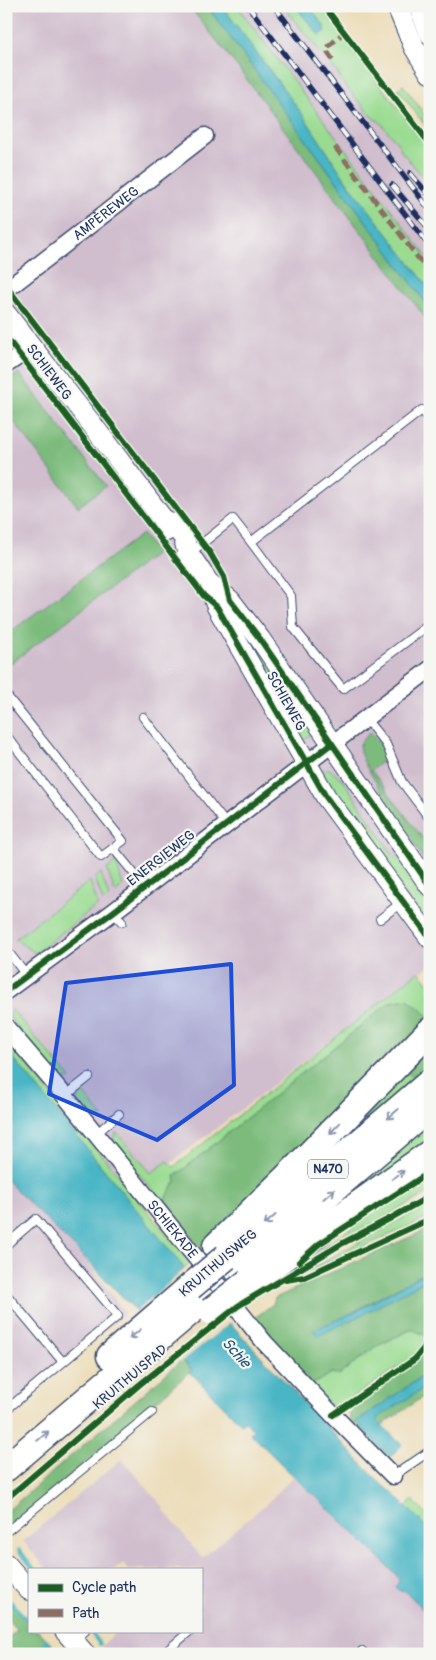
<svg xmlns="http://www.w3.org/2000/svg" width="436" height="1660" viewBox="0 0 436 1660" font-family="Pangolin,sans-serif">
<rect width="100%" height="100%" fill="#f6f6f2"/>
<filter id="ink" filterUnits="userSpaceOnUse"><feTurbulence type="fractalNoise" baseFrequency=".02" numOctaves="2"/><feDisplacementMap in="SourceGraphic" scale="10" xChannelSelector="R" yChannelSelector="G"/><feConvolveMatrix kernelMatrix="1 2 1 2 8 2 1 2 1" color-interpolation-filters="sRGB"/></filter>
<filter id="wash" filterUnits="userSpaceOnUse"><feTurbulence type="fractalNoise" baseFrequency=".0096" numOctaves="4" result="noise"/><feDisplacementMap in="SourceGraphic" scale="20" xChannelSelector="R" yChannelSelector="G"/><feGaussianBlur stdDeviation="1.12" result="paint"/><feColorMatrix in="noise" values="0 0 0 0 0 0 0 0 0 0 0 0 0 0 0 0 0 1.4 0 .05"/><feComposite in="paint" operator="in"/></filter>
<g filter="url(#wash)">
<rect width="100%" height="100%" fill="#ecddba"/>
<g fill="#d0bdcd">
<path d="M6,6H207L430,308V965L167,1166L83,1256L125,1313L6,1416Z"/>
<path d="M237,6H295L430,167V261Z"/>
<path d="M122,1459L165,1509L164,1510L202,1558L265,1505L293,1477L370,1548L398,1577L399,1581L395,1584L400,1591L407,1592L428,1616L430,1615V1654H108L101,1646L118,1631H201V1569H128L123,1563L116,1569H47L23,1541Z"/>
</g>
<g fill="#9adb91" stroke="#5a8578">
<path d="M222,6H237L430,261V289L345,179L302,114Z"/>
<path d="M283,6H295L319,35L324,26L309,6H320L430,150V185L402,152L399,145L379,121L374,119L342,82L339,75Z"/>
<path d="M403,85L425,115L422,118L430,128V132L398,89Z"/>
<path d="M226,600L313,727L310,735L303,740L299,739Z"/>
<path d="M329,769L343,780L391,852L409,870L430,899V927L331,797L322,770Z"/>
<path d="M116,862L123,886L115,893L107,869Z"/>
<path d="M101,873L109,897L103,902L95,878Z"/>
<path d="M90,881L98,905L35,953L15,939Z"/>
<path d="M419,971L430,985V1017L408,999L390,1002L175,1176L176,1181L163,1202L112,1143L116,1132L151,1173L168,1161L174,1167Z"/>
<path d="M11,1009L71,1079L61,1081L10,1018Z"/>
<path d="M6,1038L188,1260L189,1264L184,1268L6,1049Z"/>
<path d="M402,1067L414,1079L286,1191Z"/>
<path d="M82,1092L103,1117L89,1116L77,1101Z"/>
<path d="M430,1123V1146L279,1248Z"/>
<path d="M430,1174V1192L302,1262Z"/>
<path d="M430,1203V1217L302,1274Z"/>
<path d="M412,1329L427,1336L422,1347L414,1357L343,1404L332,1408L311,1385L332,1373L339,1375L375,1347Z"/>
<path d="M356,1422L390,1457L384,1459L353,1428Z"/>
<path d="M412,1500L430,1518V1531L406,1507Z"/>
</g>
<g fill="#7bbb7b" stroke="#4b756c">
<path d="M189,6H207L430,308V324L236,65Z"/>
<path d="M19,373L106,486L78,507L6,411V382Z"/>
<path d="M142,534L157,553L6,667V635Z"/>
<path d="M371,732L389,756L371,770L430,848V870L366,766C358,748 355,745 371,732Z"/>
<path d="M408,999L430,1017L204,1252L163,1202L176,1181L175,1176L390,1002Z"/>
<path d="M430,1039V1066L414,1079L402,1067Z"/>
<path d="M430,1228V1270L338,1320L318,1336L430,1278V1324L427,1336L412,1329L375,1347L339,1375L332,1373L311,1385L253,1319L273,1304L275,1298Z"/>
<path d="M430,1343V1371L356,1422L353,1428C348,1420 349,1410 354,1403C375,1389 420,1365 430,1343Z"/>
<path d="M182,1360L192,1370L190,1372L6,1531V1512Z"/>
<path d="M430,1384V1392L382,1425L375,1419Z"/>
<path d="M6,1595L29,1621V1631H39L53,1646L44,1654H6V1640L17,1630L6,1618Z"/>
</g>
<g fill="#48b5c5" stroke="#327292">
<path d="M207,6H222L302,114L345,179L430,289V308Z"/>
<path d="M295,6H309L324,26L326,31L319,35Z"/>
<path d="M6,1049L184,1268L177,1274L224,1328L230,1323L378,1481L394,1494L430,1531V1618L407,1592L400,1591L395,1587L399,1581L398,1577C350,1527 298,1482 250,1433L253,1430L245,1421L241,1424L190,1372L192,1369L83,1256L6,1180Z"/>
<path d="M430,1270V1278L369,1311L318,1336L313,1330L353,1313Z"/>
<path d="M430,1371V1384L376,1419L402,1445L390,1457L356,1422Z"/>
</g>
<path fill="#ecddba" d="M187,1268L181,1274L224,1325L229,1321H232L181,1362L134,1313Z"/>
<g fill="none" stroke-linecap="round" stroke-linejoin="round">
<g stroke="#48b5c5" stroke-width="4">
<path d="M19,1550L34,1569"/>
<path d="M6,1597L29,1622"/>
<path d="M91,1632L100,1644"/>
<path d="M45,1640L57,1654"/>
</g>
</g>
</g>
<g filter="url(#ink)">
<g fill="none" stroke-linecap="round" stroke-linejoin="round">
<defs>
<g id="service">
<path d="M251,542L291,596L293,627L343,689L430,624"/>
<path d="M190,553L233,519L251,542L422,410L430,420"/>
<path d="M6,695L123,841L101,857L6,735"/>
<path d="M143,717L226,824"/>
<path d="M365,718L386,744L402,782L430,819"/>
<path d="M113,848L145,887"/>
<path d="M113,912L122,922"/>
<path d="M380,919L402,902"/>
<path d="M6,949L26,975"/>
<path d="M65,1096L89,1077"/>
<path d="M96,1134L119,1114"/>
<path d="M6,1245L36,1219L118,1316L6,1410"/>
<path d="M6,1294L63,1362"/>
<path d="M393,1476L430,1451"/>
<path d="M6,1532L152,1412"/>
<path d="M74,1641L85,1631"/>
<path d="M362,1651L364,1654"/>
<path d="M163,1654L190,1631"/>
</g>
<g id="minor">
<path id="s1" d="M6,290L205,136"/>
<path d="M6,365L32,347"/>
<path d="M6,991L113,912L430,669"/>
<path id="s2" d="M6,1027L65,1096L265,1343L333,1415L393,1476"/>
</g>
<g id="tertiary">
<path d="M397,6L414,47L430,73"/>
<path d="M419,6L430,34"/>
<path d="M6,314L91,423L163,519L166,531"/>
<path d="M163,519L174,525L184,538L187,551L208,582L217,607L326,797L430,938"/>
<path d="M209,583L230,600L260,639L430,886"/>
<path d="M6,1564L29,1590"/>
<path d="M65,1631L85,1654"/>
</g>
<g id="trunk">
<path d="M241,1244L430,1082"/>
<path d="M216,1246L296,1168L430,1031"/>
<path d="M238,1271L430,1107"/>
<path d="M251,1281L430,1153"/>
<path d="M110,1356L190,1287"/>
<path d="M6,1468L203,1301"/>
</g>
</defs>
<use href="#service" stroke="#3a496c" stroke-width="10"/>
<use href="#minor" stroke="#3a496c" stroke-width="19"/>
<use href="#tertiary" stroke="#3a496c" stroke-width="22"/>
<use href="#trunk" stroke="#3a496c" stroke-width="29"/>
<use href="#service" stroke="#fff" stroke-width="8"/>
<use href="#minor" stroke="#fff" stroke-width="16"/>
<use href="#tertiary" stroke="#fff" stroke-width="20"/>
<use href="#trunk" stroke="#fff" stroke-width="26"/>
<defs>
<g id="rail">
<path d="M248,6L430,247"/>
<path d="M274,6L430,210"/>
<path d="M410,173L430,196"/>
<path d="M392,185L430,230"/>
</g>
</defs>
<use href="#rail" stroke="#1b2f5e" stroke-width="5.5"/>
<use href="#rail" stroke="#f6f6f2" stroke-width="4" stroke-dasharray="11" stroke-linecap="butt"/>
<defs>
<g id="trunk-bridge">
<path d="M190,1287L226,1257"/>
<path d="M211,1311L248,1282"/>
</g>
</defs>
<use href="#trunk-bridge" stroke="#3a496c" stroke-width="29" stroke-linecap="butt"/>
<use href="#trunk-bridge" stroke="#fff" stroke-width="26"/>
<g stroke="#8d6e63" stroke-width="5" stroke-dasharray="10 5" stroke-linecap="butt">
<path d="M333,60L328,53L327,48L344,32"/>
<path d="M335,147L430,274"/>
</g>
<defs>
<g id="cycleway">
<path d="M324,6L430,144"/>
<path d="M6,286L210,553L224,577L230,600L260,639L430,886"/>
<path d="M6,337L204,596L217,607L326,797L430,938"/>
<path d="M6,991L113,912L331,744"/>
<path d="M299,1262L319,1244L430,1172"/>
<path d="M286,1280L304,1277L430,1219"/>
<path d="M333,1415L415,1359L424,1348L430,1331"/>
<path d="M6,1499L139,1385L238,1306L343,1243L391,1218L430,1196"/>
</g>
</defs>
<use href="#cycleway" stroke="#f6f6f2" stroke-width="9"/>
<use href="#cycleway" stroke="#1b5e20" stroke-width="6"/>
</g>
<defs><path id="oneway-shaft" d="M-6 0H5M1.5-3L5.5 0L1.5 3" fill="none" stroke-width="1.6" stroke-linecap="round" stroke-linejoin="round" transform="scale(1.25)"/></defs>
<g stroke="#8d97ae">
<use href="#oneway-shaft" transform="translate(393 1114) rotate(139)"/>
<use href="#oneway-shaft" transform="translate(335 1128) rotate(134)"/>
<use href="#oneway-shaft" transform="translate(398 1175) rotate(-35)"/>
<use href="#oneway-shaft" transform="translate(329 1194) rotate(-41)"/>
<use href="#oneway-shaft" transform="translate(270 1220) rotate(139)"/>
<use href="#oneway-shaft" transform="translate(135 1334) rotate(140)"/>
<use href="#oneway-shaft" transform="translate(43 1436) rotate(-40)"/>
</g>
</g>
<path fill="#1d4ed8" fill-opacity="0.2" stroke="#1d4ed8" stroke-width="4" stroke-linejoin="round" d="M231,964L234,1085L157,1140L49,1094L66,983Z"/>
<g text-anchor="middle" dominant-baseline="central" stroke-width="4.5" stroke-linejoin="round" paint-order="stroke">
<rect fill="#f6f6f2" stroke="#5d6b8a" stroke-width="1" x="308" y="1159.5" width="40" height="19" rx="4"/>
<g font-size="12" font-weight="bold" fill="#1b2f5e">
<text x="328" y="1169">N470</text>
</g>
<g font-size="14" fill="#1b2f5e" stroke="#f6f6f2">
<text stroke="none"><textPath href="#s1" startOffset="126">AMPÈREWEG</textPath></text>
<text transform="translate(49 372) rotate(53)">SCHIEWEG</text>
<text transform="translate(286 701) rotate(61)">SCHIEWEG</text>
<text transform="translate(161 858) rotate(-38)">ENERGIEWEG</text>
<text stroke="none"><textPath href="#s2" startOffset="262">SCHIEKADE</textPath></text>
<text transform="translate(218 1263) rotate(-40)">KRUITHUISWEG</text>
<text transform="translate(130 1377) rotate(-40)">KRUITHUISPAD</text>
</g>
<g font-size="15" font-style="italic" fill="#28577d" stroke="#f6f6f2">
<text transform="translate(236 1353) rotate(48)">Schie</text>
</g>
</g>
<rect width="436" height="1660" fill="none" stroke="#f6f6f2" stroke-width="25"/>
<rect x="28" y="1568" width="175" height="65" fill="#f6f6f2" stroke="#9ea6b7"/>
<rect x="38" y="1584" width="25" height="8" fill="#1b5e20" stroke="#9ea6b7"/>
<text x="72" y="1592" font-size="15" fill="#1b2f5e">Cycle path</text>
<rect x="38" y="1609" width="25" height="8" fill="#8d6e63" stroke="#9ea6b7"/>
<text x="72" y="1618" font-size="15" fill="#1b2f5e">Path</text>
</svg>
